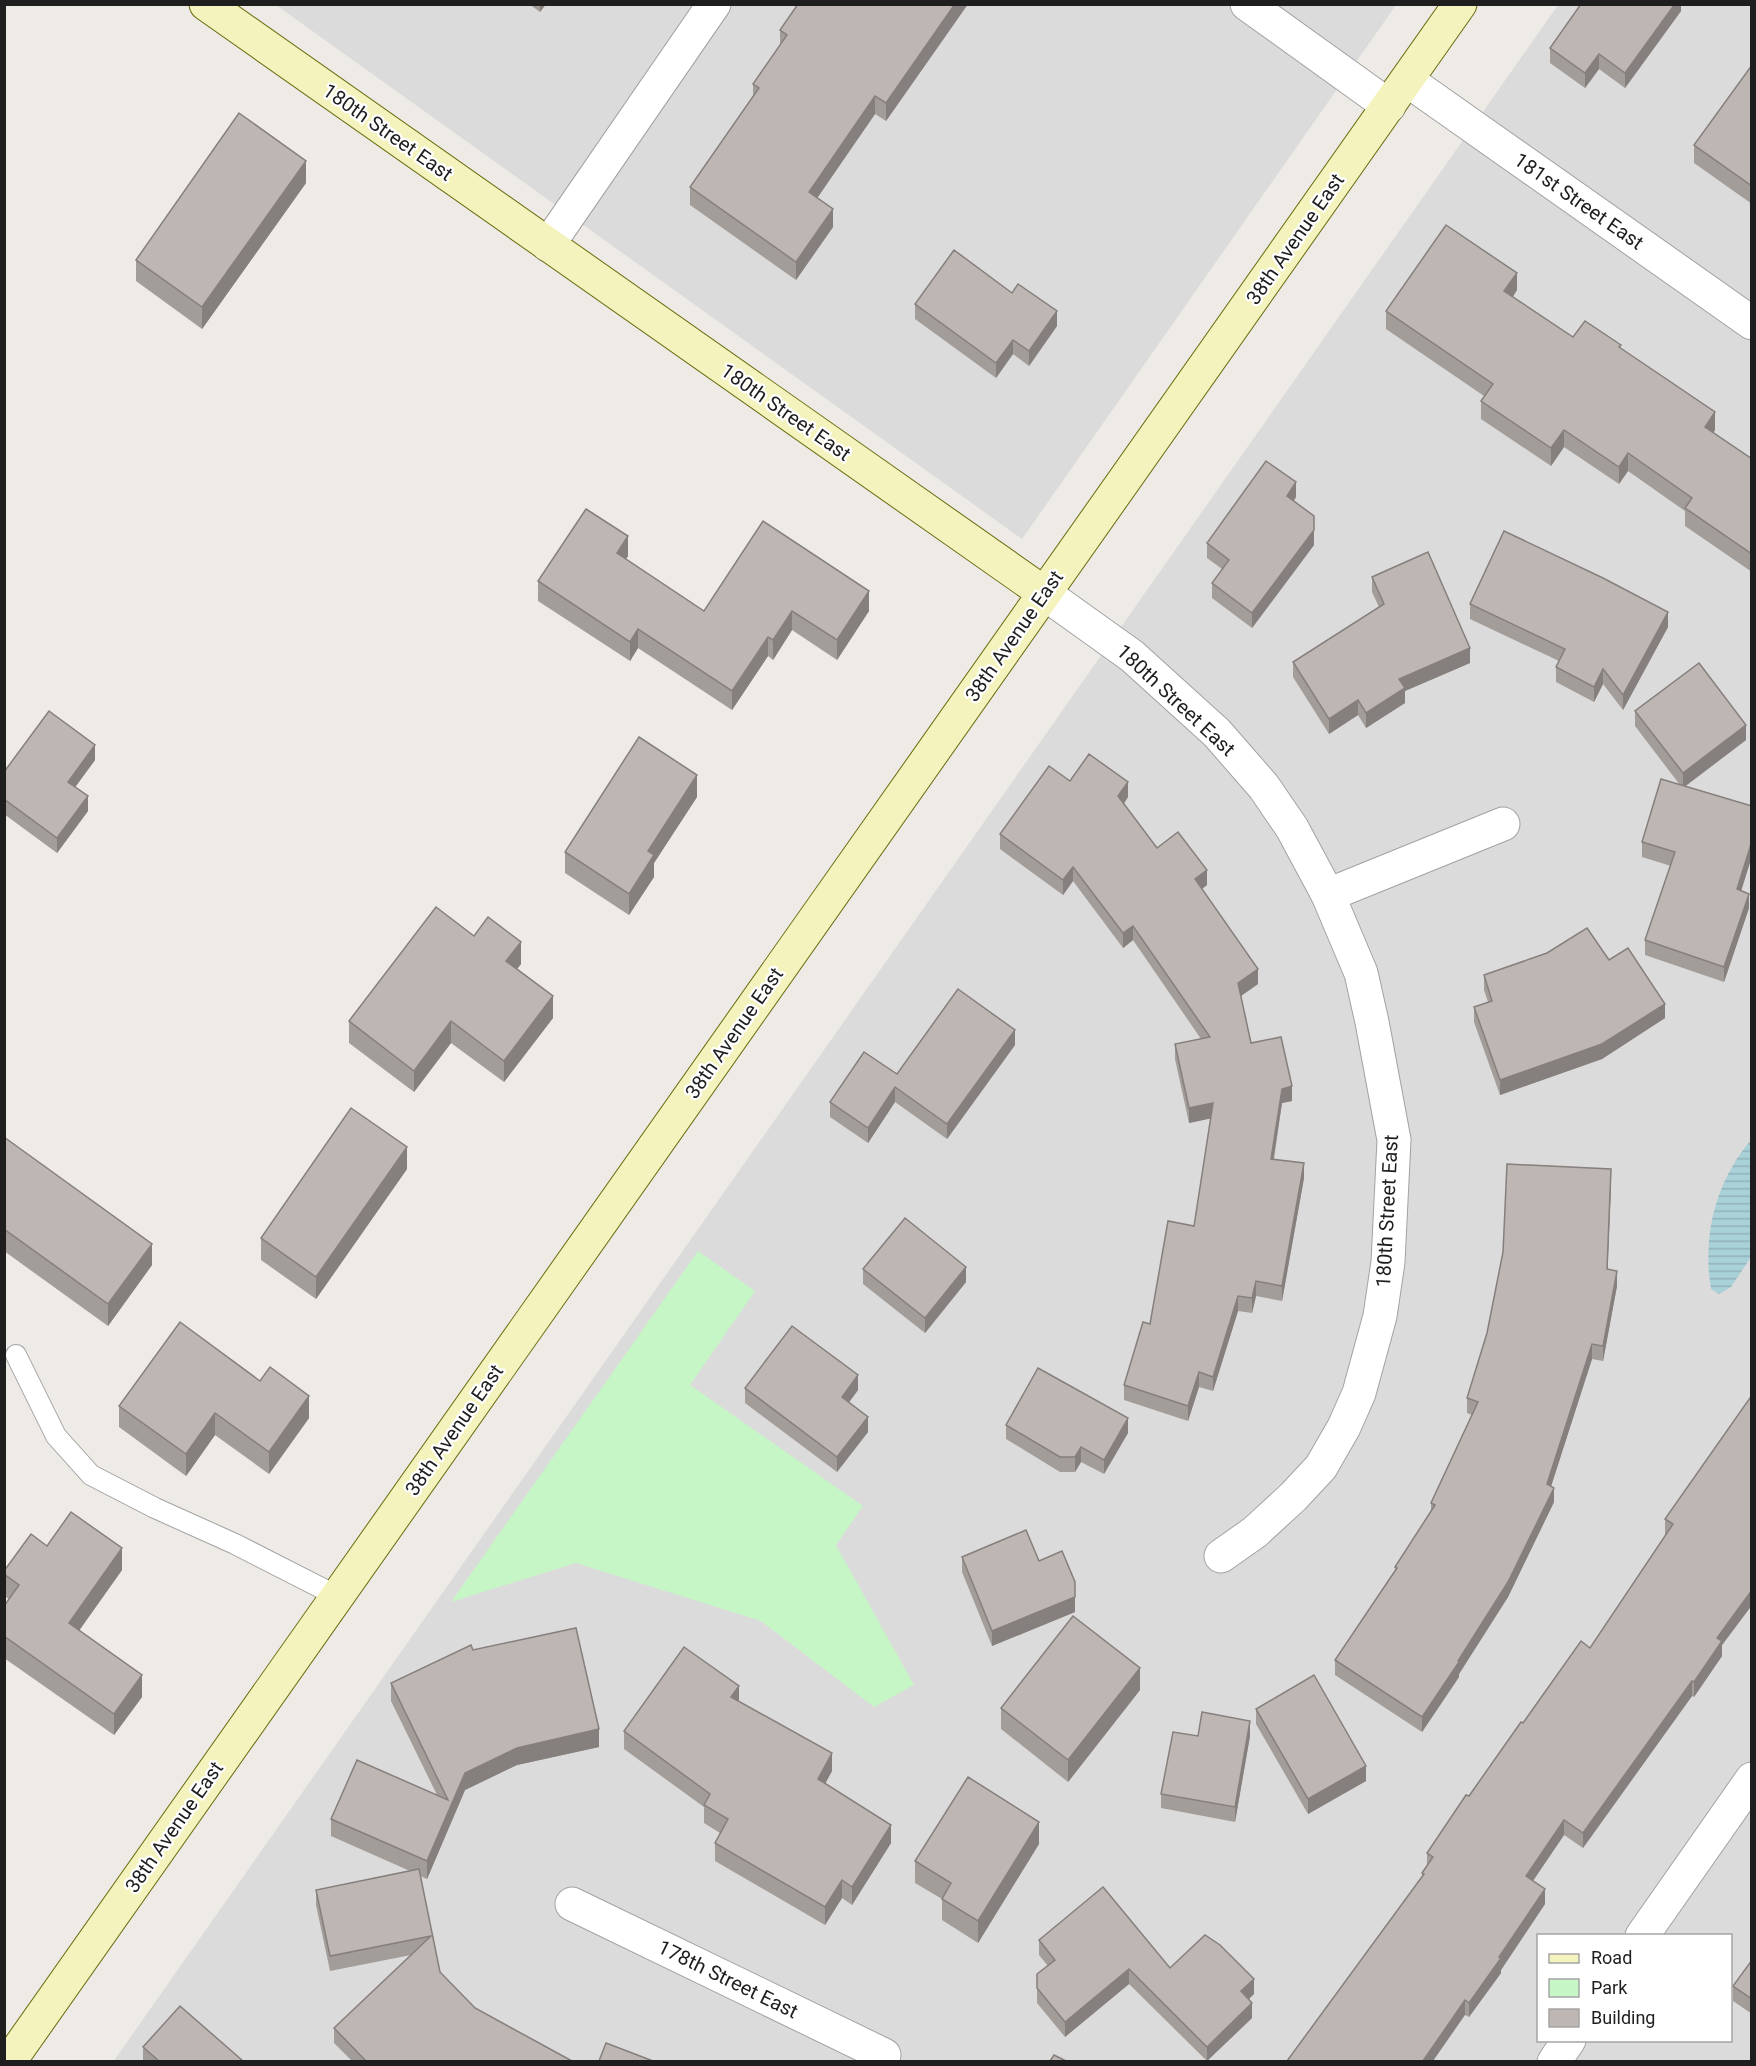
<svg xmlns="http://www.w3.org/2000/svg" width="1756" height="2066" viewBox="0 0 1756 2066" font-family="Roboto,sans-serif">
<defs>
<pattern id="water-rules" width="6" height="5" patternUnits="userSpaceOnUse" patternTransform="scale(1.5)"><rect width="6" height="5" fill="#a9d1d8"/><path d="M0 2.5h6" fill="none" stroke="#91b3b9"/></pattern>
</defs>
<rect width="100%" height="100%" fill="#eeeae5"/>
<g fill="#dcdbdb" fill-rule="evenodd">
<path d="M276,5H1396L1022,539Z"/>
<path d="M1558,5H1751V2061L113,2062ZM1538,1936H1730V2040H1538Z"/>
</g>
<path fill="#c6f5c6" d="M698,1251L755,1291L690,1385L863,1506L836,1545L914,1685L874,1707L761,1621L576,1563L451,1602Z"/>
<path fill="url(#water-rules)" d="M1751,1140V1257L1731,1287L1719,1294L1711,1289C1702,1235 1716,1181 1751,1140Z"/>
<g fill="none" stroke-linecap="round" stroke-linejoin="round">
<defs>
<path id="lane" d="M16,1355L56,1436L91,1475L155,1508L235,1544L337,1596"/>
<g id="street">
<path d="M1247,4L1389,106"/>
<path d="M1407,80L1752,323"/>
<path d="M548,245L714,4"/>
<path d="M1044,593L1132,656L1217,733L1264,787L1292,828L1328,895L1361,973L1372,1022L1394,1140L1388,1262L1380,1316L1359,1393L1344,1427L1321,1467L1293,1497L1255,1532L1221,1556"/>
<path d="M1328,895L1503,824"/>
<path d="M572,1904L884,2055L880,2062"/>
<path d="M1642,1936L1752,1779"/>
<path d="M1554,2062L1569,2040"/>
</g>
<g id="secondary">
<path d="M206,4L1044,593"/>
<path d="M9,2062L1460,4"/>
</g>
</defs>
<use href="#lane" stroke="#a2a2a2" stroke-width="22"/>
<use href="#street" stroke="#a2a2a2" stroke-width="35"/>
<use href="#secondary" stroke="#686c0e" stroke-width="35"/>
<use href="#lane" stroke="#fff" stroke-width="20"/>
<use href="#street" stroke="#fff" stroke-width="33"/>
<use href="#secondary" stroke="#f4f3bd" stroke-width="33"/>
</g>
<g fill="#a39d99">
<path d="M529,4H546L540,12Z"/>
<path d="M968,4L886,121L875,114L817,198L833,227L796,280L690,205V187L753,97V84L780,45V30Z"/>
<path d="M1681,4V11L1625,88L1599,69L1585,88L1550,63V48Z"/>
<path d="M1752,65V204L1694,163V145Z"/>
<path d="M306,183L202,329L136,281V260Z"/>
<path d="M1517,290L1513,297L1573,337L1621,348L1715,430L1713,433L1752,459V572L1685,526V511L1628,471L1619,484L1564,447L1551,466L1481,419V401L1484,396L1386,329V311Z"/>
<path d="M915,304L1057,326L1029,366L1013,354L996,378L915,319Z"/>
<path d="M1296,497L1294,501L1314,545L1252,628L1212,598V583L1222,569L1207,558V543Z"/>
<path d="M628,556L626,559L704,611H869L837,660L792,630L773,660L768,656L732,710L638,648L630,661L538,601V581Z"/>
<path d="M1372,577L1470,663L1405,691V703L1366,728L1358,715L1329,734L1293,677V662L1379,607L1372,592Z"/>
<path d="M1470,604L1668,627L1623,710L1603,684L1594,702L1556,682V667L1559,661L1470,619Z"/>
<path d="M1635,711L1746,740L1685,786L1752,806V856L1741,891L1749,908L1724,982L1645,955V940L1671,866L1642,857V842L1680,785L1635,726Z"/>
<path d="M95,760L75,787L88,811L57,853L4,814V772Z"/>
<path d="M1070,781L1128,797L1124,804L1157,848L1207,885L1202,889L1258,984L1241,996L1251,1043L1292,1101L1282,1103L1274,1159L1304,1178L1282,1301L1256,1296L1252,1313L1238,1311L1213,1391L1199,1387L1188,1421L1124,1400V1385L1194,1226L1211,1118L1189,1123L1175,1059V1044L1201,1039L1133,940L1123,948L1073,881L1063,895L1000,849V834Z"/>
<path d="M697,797L654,863V877L629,915L565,873V852Z"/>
<path d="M474,936L521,964L517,969L553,1018L504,1082L451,1043L414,1092L349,1043V1021Z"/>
<path d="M1609,960L1665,1018L1602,1059L1500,1095L1474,1022V1007L1488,1002L1484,990V975Z"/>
<path d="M1015,1045L947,1139L895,1102L868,1143L830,1117V1102L897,1074Z"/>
<path d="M4,1137L152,1265L108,1326L4,1251Z"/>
<path d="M407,1169L316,1299L261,1260V1238Z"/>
<path d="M1611,1184L1607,1269L1617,1286L1603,1361L1592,1359L1551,1486L1554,1502L1508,1597L1459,1674V1677L1422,1732L1335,1675V1660L1395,1570V1567L1431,1511V1503L1472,1415L1467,1413V1398Z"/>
<path d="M863,1269L966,1282L925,1333L863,1284Z"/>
<path d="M745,1388L858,1390L849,1402L868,1432L837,1472L745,1403Z"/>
<path d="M1752,1395V1605L1722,1645V1656L1694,1697L1692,1696L1583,1848L1564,1835L1533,1881L1545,1904L1501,1970V1973L1469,2017L1465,2015L1422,1876V1873L1427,1866V1853L1523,1723L1590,1648L1666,1534H1665V1519Z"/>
<path d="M119,1406L309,1418L269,1474L215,1435L186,1476L119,1427Z"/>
<path d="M1006,1425L1128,1433L1104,1474L1081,1462L1075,1472H1060L1006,1439Z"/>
<path d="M47,1546L122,1570L79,1630L142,1697L114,1735L4,1658V1606L9,1599L4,1596V1571Z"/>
<path d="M962,1557L1039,1561L1075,1612L992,1646L962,1572Z"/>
<path d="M473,1650L599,1747L517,1765L465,1790L427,1879L420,1876L440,1972L475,2008L572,2061H352L334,2043V2028L411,1955L330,1971L316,1905V1890L410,1871L331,1836V1819L437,1795L391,1701V1683Z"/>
<path d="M1140,1690L1068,1782L1001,1729V1708Z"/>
<path d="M739,1701L832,1771L825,1783L891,1843L852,1905L842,1898L825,1925L715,1861V1843L720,1833L704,1823V1807L624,1749V1731Z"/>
<path d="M1256,1709L1366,1781L1308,1814L1256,1724Z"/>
<path d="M1250,1736L1235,1822L1161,1808V1794Z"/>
<path d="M1039,1844L978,1943L942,1920V1899L915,1883V1861Z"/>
<path d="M1039,1940L1170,1968L1254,1994L1249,1999L1252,2018L1207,2061L1129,1984L1065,2037L1037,2003V1974L1048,1966L1039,1955Z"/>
<path d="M1752,1960V2014L1733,2001V1986Z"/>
<path d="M143,2047L243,2061H143Z"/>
</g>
<g fill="#857f7d">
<path d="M540,4H546L540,12Z"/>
<path d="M955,4H968L886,121V103Z"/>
<path d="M1675,4H1681V11L1625,88V73Z"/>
<path d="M1599,54V69L1585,88V73Z"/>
<path d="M875,96V114L809,210V192Z"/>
<path d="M306,161V183L202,329V307Z"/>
<path d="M833,209V227L796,280V262Z"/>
<path d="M1517,273V290L1504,309V291Z"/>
<path d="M1057,311V326L1029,366V351Z"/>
<path d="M1013,340V354L996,378V363Z"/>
<path d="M1715,412V430L1705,445V427Z"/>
<path d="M1564,430V447L1551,466V448Z"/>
<path d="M1628,453V471L1619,484V467Z"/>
<path d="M1296,482V497L1287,510V496Z"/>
<path d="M1314,530V545L1252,628V613Z"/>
<path d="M628,536V556L617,572V553Z"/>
<path d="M869,591V611L837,660V640Z"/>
<path d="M792,611V630L773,660V640Z"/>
<path d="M1668,612V627L1623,710V695Z"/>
<path d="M638,629V648L630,661V642Z"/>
<path d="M768,637V656L732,710V691Z"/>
<path d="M1470,648V663L1405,691V703L1366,728V713L1399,679Z"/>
<path d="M1603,669V684L1594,702V687Z"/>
<path d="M1358,700V715L1329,734V719Z"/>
<path d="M1746,725V740L1683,788V773Z"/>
<path d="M95,745V760L68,797V782Z"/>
<path d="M697,775V797L654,863V877L629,915V894L648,851Z"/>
<path d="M1128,782V797L1118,811V796Z"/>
<path d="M88,796V811L57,853V838Z"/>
<path d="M1752,841V856L1737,904V889Z"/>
<path d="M1073,867V881L1063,895V880Z"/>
<path d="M1207,870V885L1195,894V879Z"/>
<path d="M1749,894V908L1724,982V967Z"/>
<path d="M1133,926V940L1123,948V933Z"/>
<path d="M521,942V964L506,983V961Z"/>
<path d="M1258,969V984L1238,998V983Z"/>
<path d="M553,996V1018L504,1082V1061Z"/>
<path d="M1665,1004V1018L1602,1059L1500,1095V1080Z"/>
<path d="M451,1021V1043L414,1092V1071Z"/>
<path d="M1015,1030V1045L947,1139V1124Z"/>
<path d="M1292,1086V1101L1282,1103L1271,1174V1159L1282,1089Z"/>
<path d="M895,1087V1102L868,1143V1128Z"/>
<path d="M1213,1103V1118L1189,1123V1108Z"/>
<path d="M407,1147V1169L316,1299V1277Z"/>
<path d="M1304,1163V1178L1282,1301V1286Z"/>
<path d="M1611,1169V1184L1607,1284V1269Z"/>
<path d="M152,1244V1265L108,1326V1304Z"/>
<path d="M966,1267V1282L925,1333V1318Z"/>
<path d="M1617,1271V1286L1603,1361V1346Z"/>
<path d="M1256,1281V1296L1252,1313V1298Z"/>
<path d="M1238,1296V1311L1213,1391V1377Z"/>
<path d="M1592,1344V1359L1547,1499V1484Z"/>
<path d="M1199,1372V1387L1188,1421V1406Z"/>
<path d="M858,1375V1390L842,1412V1397Z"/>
<path d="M309,1396V1418L269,1474V1452Z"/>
<path d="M215,1413V1435L186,1476V1454Z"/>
<path d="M868,1417V1432L837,1472V1457Z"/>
<path d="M1128,1418V1433L1104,1474V1460Z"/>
<path d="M1081,1447V1462L1075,1472V1457Z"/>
<path d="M1554,1488V1502L1508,1597L1459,1674V1677L1422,1732V1717L1458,1661Z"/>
<path d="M122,1548V1570L69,1645V1623Z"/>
<path d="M1752,1590V1605L1722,1645V1656L1694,1697V1682L1717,1638Z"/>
<path d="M1075,1597V1612L992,1646V1631Z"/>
<path d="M1140,1668V1690L1068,1782V1760Z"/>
<path d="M142,1675V1697L114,1735V1714Z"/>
<path d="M1692,1681V1696L1583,1848V1833Z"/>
<path d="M739,1686V1704L731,1697Z"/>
<path d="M1250,1721V1736L1235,1822V1807Z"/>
<path d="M599,1729V1747L517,1765L465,1790L427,1879V1861L465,1773L517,1748Z"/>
<path d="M832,1753V1771L818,1797V1779Z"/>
<path d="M1366,1766V1781L1308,1814V1799Z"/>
<path d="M1564,1820V1835L1526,1891V1876Z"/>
<path d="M1039,1822V1844L978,1943V1921Z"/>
<path d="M891,1825V1843L852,1905V1887Z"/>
<path d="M842,1880V1898L825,1925V1907Z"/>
<path d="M1545,1889V1904L1501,1970V1973L1469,2017V2003Z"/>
<path d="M1129,1969V1984L1065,2037V2022Z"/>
<path d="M1254,1979V1994L1241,2006V1991Z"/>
<path d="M1465,2000V2015L1433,2061H1423Z"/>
<path d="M1252,2003V2018L1207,2061V2047Z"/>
</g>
<g fill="#beb6b2" stroke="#857f7d" stroke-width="1.5">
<path d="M798,4H955L886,103L875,96L809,192L833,209L796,262L690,187L759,88L753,84L787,35L780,30Z"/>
<path d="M1581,4H1675L1625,73L1599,54L1585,73L1550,48Z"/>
<path d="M1752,65V186L1694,145Z"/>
<path d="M239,113L306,161L202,307L136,260Z"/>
<path d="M1446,225L1517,273L1504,291L1573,337L1585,321L1621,345L1619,347L1715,412L1705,427L1752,459V554L1685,508L1692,498L1628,453L1619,467L1564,430L1551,448L1481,401L1493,384L1386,311Z"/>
<path d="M954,250L1012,293L1018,284L1057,311L1029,351L1013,340L996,363L915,304Z"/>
<path d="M1266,461L1296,482L1287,496L1314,516V530L1252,613L1212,583L1229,560L1207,543Z"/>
<path d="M586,509L628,536L617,553L704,611L763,521L869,591L837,640L792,611L773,640L768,637L732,691L638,629L630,642L538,581Z"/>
<path d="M1504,531L1603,578L1668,612L1623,695L1603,669L1594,687L1556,667L1565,649L1470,604Z"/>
<path d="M1428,552L1470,648L1399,679L1405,688L1366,713L1358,700L1329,719L1293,662L1384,604L1372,577Z"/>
<path d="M1699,663L1746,725L1683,773L1635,711Z"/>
<path d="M49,711L95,745L68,782L88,796L57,838L4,799V772Z"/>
<path d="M639,737L697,775L648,851L654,855L629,894L565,852Z"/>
<path d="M1089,754L1128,782L1118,796L1157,848L1178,832L1207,870L1195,879L1258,969L1238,983L1251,1043L1281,1037L1292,1086L1282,1089L1271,1159L1304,1163L1282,1286L1256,1281L1252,1298L1238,1296L1213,1377L1199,1372L1188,1406L1124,1385L1143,1322L1150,1324L1168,1221L1194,1226L1213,1103L1189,1108L1175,1044L1210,1037L1133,926L1123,933L1073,867L1063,880L1000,834L1049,766L1070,781Z"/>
<path d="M1661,779L1752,806V841L1737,889L1749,894L1724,967L1645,940L1675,852L1642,842Z"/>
<path d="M436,907L474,936L488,917L521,942L506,961L553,996L504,1061L451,1021L414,1071L349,1021Z"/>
<path d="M1587,928L1609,960L1628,948L1665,1004L1602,1044L1500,1080L1474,1007L1492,1001L1484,975L1547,953Z"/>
<path d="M958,989L1015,1030L947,1124L895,1087L868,1128L830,1102L864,1052L897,1074Z"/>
<path d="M351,1108L407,1147L316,1277L261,1238Z"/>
<path d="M4,1137L152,1244L108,1304L4,1229Z"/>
<path d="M1507,1164L1611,1169L1607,1269L1617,1271L1603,1346L1592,1344L1547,1484L1554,1488L1508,1582L1458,1661L1459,1662L1422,1717L1335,1660L1397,1568L1395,1567L1435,1505L1431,1503L1478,1402L1467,1398L1487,1333L1503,1252Z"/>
<path d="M905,1218L966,1267L925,1318L863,1269Z"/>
<path d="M180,1322L260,1381L270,1367L309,1396L269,1452L215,1413L186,1454L119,1406Z"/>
<path d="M792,1326L858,1375L842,1397L868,1417L837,1457L745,1388Z"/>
<path d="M1038,1368L1128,1418L1104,1460L1081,1447L1075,1457H1060L1006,1425Z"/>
<path d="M1752,1395V1590L1717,1638L1722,1641L1694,1682L1692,1681L1583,1833L1564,1820L1526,1876L1545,1889L1499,1957L1501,1958L1469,2003L1465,2000L1423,2061H1287L1424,1874L1422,1873L1433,1857L1427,1853L1466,1795L1469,1796L1521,1722L1523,1723L1581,1641L1590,1648L1673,1524L1665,1519Z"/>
<path d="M71,1512L122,1548L69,1623L142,1675L114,1714L4,1636V1606L19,1585L4,1574V1571L31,1534L47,1546Z"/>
<path d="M1026,1530L1039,1561L1062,1551L1075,1582V1597L992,1631L962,1557Z"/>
<path d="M1073,1616L1140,1668L1068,1760L1001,1708Z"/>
<path d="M576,1628L599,1729L517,1748L465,1773L427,1861L331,1819L357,1760L448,1800L391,1683L471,1645L473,1650Z"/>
<path d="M684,1647L739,1686L731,1697L832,1753L818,1779L891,1825L852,1887L842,1880L825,1907L715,1843L728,1819L704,1805L710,1794L624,1731Z"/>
<path d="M1314,1675L1366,1766L1308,1799L1256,1709Z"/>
<path d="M1202,1712L1250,1721L1235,1807L1161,1794L1173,1732L1198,1736Z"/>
<path d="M968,1777L1039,1822L978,1921L942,1899L951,1883L915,1861Z"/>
<path d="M419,1869L440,1972L475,2008L572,2061H366L334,2028L431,1936L330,1956L316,1890Z"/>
<path d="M1103,1887L1170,1968L1205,1935L1220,1945L1254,1979L1241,1991L1252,2003L1207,2047L1129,1969L1065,2022L1037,1988V1974L1055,1960L1039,1940Z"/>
<path d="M1752,1960V1999L1733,1986Z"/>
<path d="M180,2006L243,2061H159L143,2047Z"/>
<path d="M606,2043L653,2061H599Z"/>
<path d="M1054,2055L1066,2061H1050Z"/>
</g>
<g text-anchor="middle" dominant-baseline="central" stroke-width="4.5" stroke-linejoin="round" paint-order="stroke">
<g font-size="20" fill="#1e1e1e" stroke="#fff">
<text transform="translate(388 132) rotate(35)">180th Street East</text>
<text transform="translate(1579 201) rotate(35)">181st Street East</text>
<text transform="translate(1295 239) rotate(-55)">38th Avenue East</text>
<text transform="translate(786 412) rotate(35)">180th Street East</text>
<text transform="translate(1014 636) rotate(-55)">38th Avenue East</text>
<text transform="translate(1176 700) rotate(43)">180th Street East</text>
<text transform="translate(734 1033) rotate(-55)">38th Avenue East</text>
<text transform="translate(1387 1211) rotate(-87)">180th Street East</text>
<text transform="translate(454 1430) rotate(-55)">38th Avenue East</text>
<text transform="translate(174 1827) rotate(-55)">38th Avenue East</text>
<text transform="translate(728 1979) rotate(26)">178th Street East</text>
</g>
</g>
<rect width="1756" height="2066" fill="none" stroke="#1e1e1e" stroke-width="12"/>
<rect x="1537" y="1934" width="195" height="108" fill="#ffffff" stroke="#a5a5a5" stroke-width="1.5"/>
<rect x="1549" y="1954" width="30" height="9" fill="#f4f3bd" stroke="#a5a5a5" stroke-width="1.5"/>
<text x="1591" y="1964" font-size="18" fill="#1e1e1e">Road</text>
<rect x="1549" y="1979" width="30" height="18" fill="#c6f5c6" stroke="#a5a5a5" stroke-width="1.5"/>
<text x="1591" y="1994" font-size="18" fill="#1e1e1e">Park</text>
<rect x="1549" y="2009" width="30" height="18" fill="#beb6b2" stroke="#a5a5a5" stroke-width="1.5"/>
<text x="1591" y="2024" font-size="18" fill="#1e1e1e">Building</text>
</svg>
